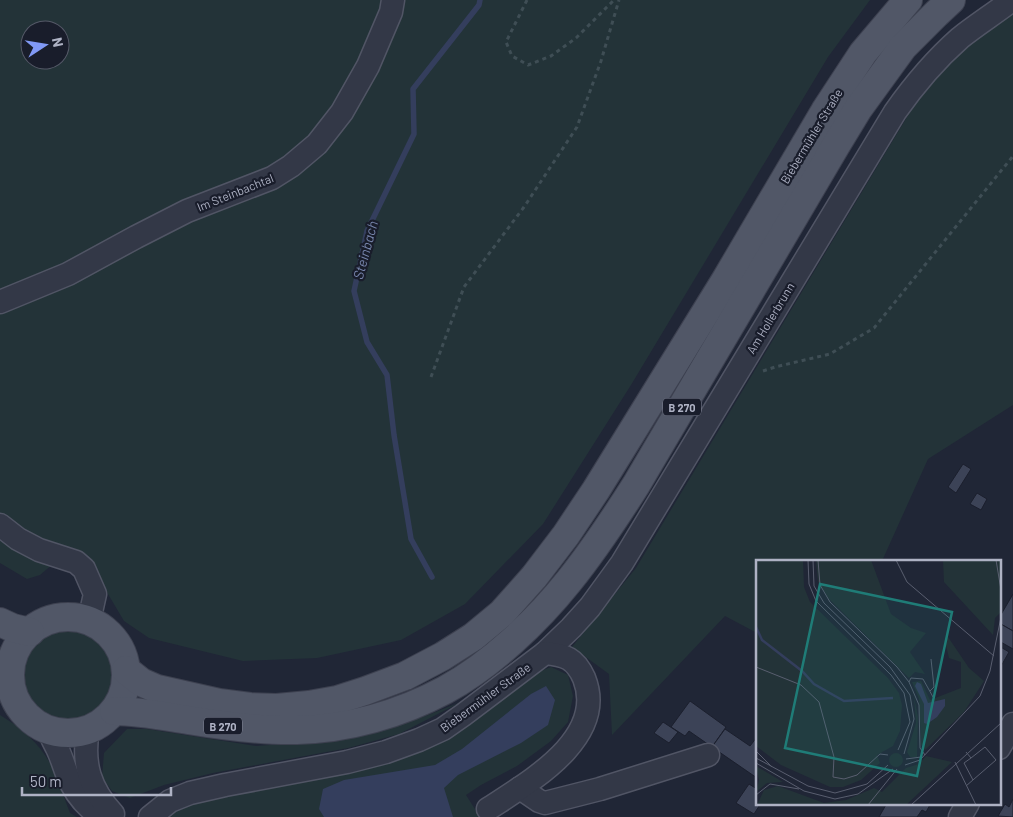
<svg xmlns="http://www.w3.org/2000/svg" width="1013" height="817" viewBox="0 0 1013 817" font-family="Barlow,sans-serif">
<rect width="100%" height="100%" fill="#202636"/>
<g fill="#233338" fill-rule="evenodd">
<path d="M0,0H870L828,57L631,385L543,524L465,604L401,640L317,658L243,661L149,638L124,621L108,594L89,560L68,551L40,575L27,579L0,563ZM30,30H60V60H30Z"/>
<path d="M1013,0V405L928,459L882,561H757V633L725,616L612,735L609,674L572,647L636,568L934,72Z"/>
<circle cx="68" cy="673" r="46"/>
<path d="M551,667L568,675L573,696L568,722L551,741L517,766L481,785L466,795L480,817H169L171,814L189,801L422,748L460,732L525,677Z"/>
<path d="M461,702L399,734L348,748L213,773L164,785L130,798L112,791L102,777L104,753L127,729H147L256,746L310,742L370,733L420,718Z"/>
<path d="M0,715C20,727 38,742 50,763C58,777 64,798 70,813L77,817H0Z"/>
</g>
<path fill="#343e5d" d="M546,686L555,700L548,725L521,743L458,775L444,788L453,817H324L319,809L323,789L344,780L435,765L462,749L531,694Z"/>
<g fill="none" stroke-linecap="round" stroke-linejoin="round">
<path stroke="#343e5d" stroke-width="5.5" d="M432,577L411,539L394,435L387,375L367,342L354,291L367,231L414,134L413,89L479,5L480,0"/>
</g>
<g fill="#3c4357" stroke="#1b1f2d">
<path d="M963,464L971,469L956,493L948,487Z"/>
<path d="M977,493L987,499L981,510L970,504Z"/>
<path d="M1013,594V631L999,623V618Z"/>
<path d="M999,623L1013,631V649L999,641Z"/>
<path d="M999,646L1009,652L1000,668L999,667Z"/>
<path d="M690,701L726,727L712,747L689,731L685,736L671,727Z"/>
<path d="M663,722L678,732L669,743L654,733Z"/>
<path d="M725,729L750,746L757,737V778L712,747Z"/>
<path d="M749,784L757,789V803H761L754,814L736,803Z"/>
<path d="M1013,799V817L998,816L1005,804L1009,807Z"/>
<path d="M887,803H931L926,812L922,810L917,817H879Z"/>
</g>
<g fill="none" stroke-linecap="round" stroke-linejoin="round">
<defs>
<g id="minor">
<path d="M0,302L68,274L136,237L187,211L272,178L291,166L317,144L342,112L368,66L391,12L393,0"/>
<path d="M0,525L18,539L39,550L76,562L84,569L95,594L89,621"/>
<path d="M545,653L571,628L590,607L622,563L895,112C914,85 935,60 960,38C975,26 992,15 1008,3L1013,1"/>
<path d="M0,689L12,688"/>
<path d="M49,730C51,737 54,742 57,748C61,756 64,766 67,774C74,792 86,807 102,817"/>
<path d="M88,730C82,764 90,789 113,814"/>
<path d="M999,748L1013,724"/>
<path d="M520,788L539,801L545,803L600,789L708,755"/>
<path d="M150,817L170,801L190,793L225,785L347,762L386,752L419,740L443,729L463,715L545,653C565,655 575,658 584,678C608,738 529,782 488,809"/>
<path d="M960,817L968,803"/>
</g>
<g id="major">
<circle cx="68" cy="675" r="58"/>
<path d="M0,622L13,628L30,632"/>
<path d="M126,670L141,682L157,689L219,703L250,707L277,708L309,705L337,700L365,691L405,676L443,656L473,637L502,613L534,577L566,535L596,490L725,281L825,111L863,53L908,0"/>
<path d="M114,711C139,711 163,716 188,720C224,726 261,731 297,730C348,729 400,714 445,690C491,665 537,621 569,581C594,550 615,518 636,485L835,147L858,109L903,47L936,14L951,0"/>
</g>
</defs>
<use href="#minor" stroke="#515565" stroke-width="25"/>
<use href="#major" stroke="#3d4150" stroke-width="30"/>
<g stroke="#3f4e55" stroke-width="3" stroke-dasharray="4 4" stroke-linecap="butt">
<path d="M527,0L506,42L512,56L528,65L551,56L576,38L614,0"/>
<path d="M763,371L775,367L830,354L874,328L1013,156"/>
<path d="M431,377L464,287L524,207L577,127L601,61L619,0"/>
</g>
<use href="#minor" stroke="#333847" stroke-width="22"/>
<use href="#major" stroke="#515767" stroke-width="28"/>
</g>
<g text-anchor="middle" dominant-baseline="central" stroke-width="4.5" stroke-linejoin="round" paint-order="stroke">
<g fill="#191d2b" stroke="#818596" stroke-width="1">
<rect x="663" y="398.5" width="38" height="17" rx="4"/>
<rect x="204" y="717.5" width="38" height="17" rx="4"/>
</g>
<g font-size="11" font-weight="bold" fill="#aeb2c4">
<text x="682" y="407">B 270</text>
<text x="223" y="726">B 270</text>
</g>
<g font-size="12" fill="#aeb2c4" stroke="#191d2b">
<text transform="translate(811 136) rotate(-59)">Biebermühler Straße</text>
<text transform="translate(235 192) rotate(-22)">Im Steinbachtal</text>
<text transform="translate(770 318) rotate(-59)">Am Hollerbrunn</text>
<text transform="translate(485 697) rotate(-36)">Biebermühler Straße</text>
</g>
<g font-size="14" font-style="italic" fill="#7684ab" stroke="#191d2b">
<text transform="translate(365 250) rotate(-75)">Steinbach</text>
</g>
</g>
<g transform="translate(756 560)">
<rect width="245" height="245" fill="#202636"/>
<path d="M0,0H47L48,27L54,42L132,118L143,133L146,145L144,171L137,186L121,195L124,203L105,220L87,227H74L25,205L0,186ZM60,0H115L135,54L155,68L170,73L154,92L169,114L159,112L153,118L73,39L62,22ZM187,0H245V52L239,58L237,75L188,22ZM192,77L213,108L228,121L208,152L169,190L165,185L163,139L156,122L165,121L174,140L205,128V102L193,98L189,81ZM158,137L162,157L161,197H154L151,192L160,163ZM133 200a7 7 0 1 1 14 0a7 7 0 1 1-14 0ZM170,196L196,202L150,245H1L8,230L22,226L68,243L90,240L118,228L126,232L150,208L163,204ZM0,207V206L27,222L11,223L0,232L3,220Z" fill="#233338"/>
<path d="M161,122L165,124L172,143L189,139V146L181,157L171,164L168,163V144L159,126Z" fill="#343e5d"/>
<path fill="none" stroke="#343e5d" stroke-width="2.5" d="M0,67L6,80L46,111L58,124L79,136L88,141L137,138"/>
<path fill="none" stroke="#595e6f" stroke-width="1" d="M52,0L53,24L60,41L135,115L148,133L154,162L142,190M57,0L58,26L68,43L134,107L154,135L158,159L148,194M62,0L64,25L74,42L141,107L153,122M140,0L151,22L238,96M240,0L245,30M0,107L45,125L63,142L78,197L77,217L88,219L101,215L124,194L132,195M174,131L178,127L175,99M0,191L16,207M169,195L164,188L163,145L153,122L155,118L167,119L177,137M0,198L52,226L79,233L111,224L132,205M215,198L208,203L217,220M150,199L165,197M199,202L220,245M0,203L48,231L79,239L102,234L137,209M149,205L164,200L224,136L234,111L245,57M210,226L240,200L229,187L215,198L210,192M0,235L14,224L43,229M112,245L141,209M155,245L245,163"/>
<path fill="#1f7c77" fill-opacity="0.15" stroke="#1f7c77" stroke-width="2.5" d="M64,24L196,52L161,216L29,188Z"/>
<rect width="245" height="245" fill="none" stroke="#aeb2c4" stroke-width="2.5"/>
</g>
<g transform="translate(45 45) rotate(78)"><circle r="24" fill="#191d2b" stroke="#555968"/>
<path d="M0-4L9 19L0 12L-9 19Z" fill="#8199f5"/>
<text y="-8" font-size="14" font-weight="bold" text-anchor="middle" fill="#aeb2c4">N</text>
</g>
<path d="M22 787v8h149v-8" fill="none" stroke="#aeb2c4" stroke-width="2.5"/>
<text x="30" y="787" font-size="15" fill="#aeb2c4" stroke="#191d2b" stroke-width="4" paint-order="stroke">50 m</text>
</svg>
